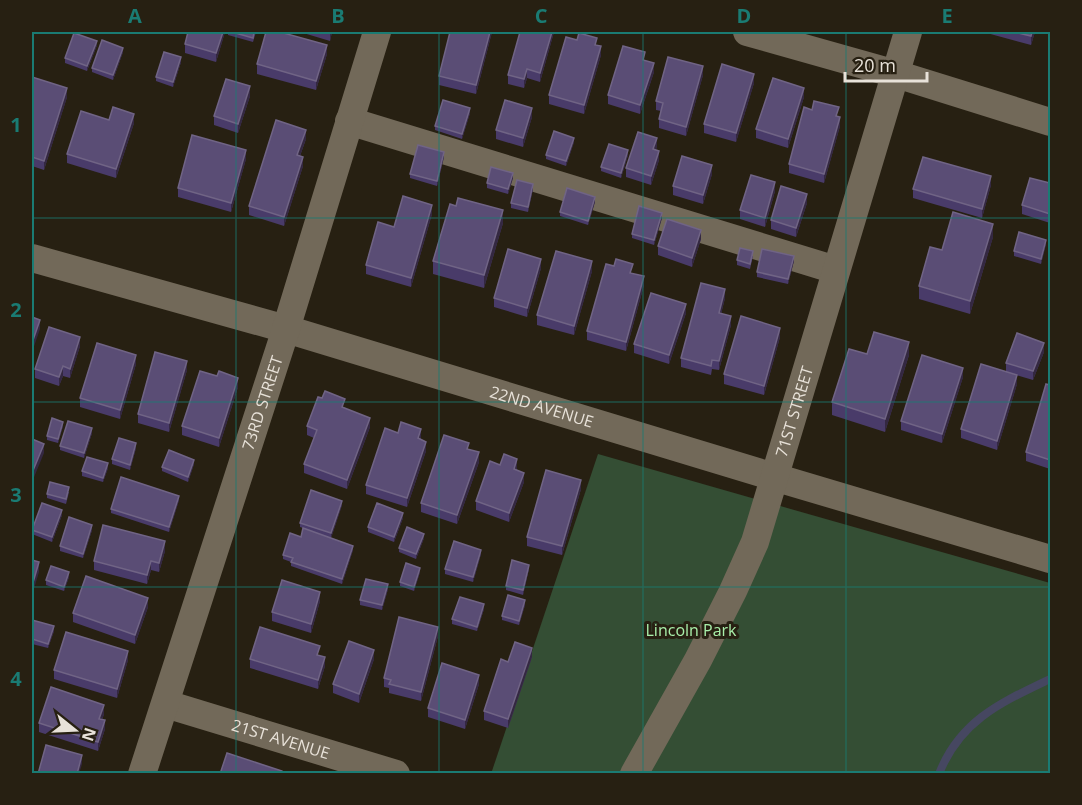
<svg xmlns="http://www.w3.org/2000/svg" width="1082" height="805" viewBox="0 0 1082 805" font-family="'Open Sans',sans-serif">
<rect width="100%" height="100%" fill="#272012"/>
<path fill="#344e34" d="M598,454L1050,583V773L491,774Z"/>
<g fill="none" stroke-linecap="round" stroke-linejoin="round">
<path stroke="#464761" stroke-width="8" d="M939,774C960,720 1002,702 1050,679"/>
<g stroke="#726959" stroke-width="28">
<path d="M747,32L896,74L1050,122"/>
<path d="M349,121L836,270"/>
<path id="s1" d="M32,258L286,329L774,477L1050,559"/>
<path id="s2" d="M166,704L396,774"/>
<path id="s3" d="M142,774L286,329L377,32"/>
<path id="s4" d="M634,774L698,660L733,591L755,542L908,32"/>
</g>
</g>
<g fill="#493b69">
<path d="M225,32L216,62L185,53V44Z"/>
<path d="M228,32H256L253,42L228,35Z"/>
<path d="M300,32H332L330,41Z"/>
<path d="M492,32L476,94L439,85V76Z"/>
<path d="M554,32L540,82L527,78L524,88L508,84V75Z"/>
<path d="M983,32H1035L1031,45Z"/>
<path d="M97,45L87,71L65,63V58Z"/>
<path d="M597,45L601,55L584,114L549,104V95Z"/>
<path d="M123,52L113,80L92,72V68Z"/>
<path d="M327,54L316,90L257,74V64Z"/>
<path d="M645,60L654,72L640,114L608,104V95Z"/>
<path d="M181,62L173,87L156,81V77Z"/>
<path d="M703,75L686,136L659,128V119L661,111L656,110V101Z"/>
<path d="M32,77L67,97L44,170L32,166Z"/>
<path d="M754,83L736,142L704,133V124Z"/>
<path d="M250,96L238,133L214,125V116Z"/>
<path d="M804,97L788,148L756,138V129Z"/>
<path d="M470,113L462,139L435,130V126Z"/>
<path d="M532,117L523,147L496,139V130Z"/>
<path d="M839,117L840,126L824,183L789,173V164Z"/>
<path d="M134,123L116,178L67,163V154Z"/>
<path d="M306,139L300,156L303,166L284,226L249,215V206Z"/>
<path d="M574,142L566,166L546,159V155Z"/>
<path d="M657,147L656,149L659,160L651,185L626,177V168Z"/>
<path d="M628,155L621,178L601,171V167Z"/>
<path d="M444,157L437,186L410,178V174Z"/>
<path d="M246,159L231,212L178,197V188Z"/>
<path d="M712,174L703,204L673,195V186Z"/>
<path d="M513,178L508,194L487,188V183Z"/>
<path d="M1050,183V223L1022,214V205Z"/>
<path d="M991,185L982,218L913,198V189Z"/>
<path d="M533,189L528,212L511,208V203Z"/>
<path d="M775,191L765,227L740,219V210Z"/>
<path d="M595,202L588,225L560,216V212Z"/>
<path d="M807,203L796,237L771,229V220Z"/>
<path d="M456,206L503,223L484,288L433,274V261Z"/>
<path d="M432,214L411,287L366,274V265Z"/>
<path d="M662,218L654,245L632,238V234Z"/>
<path d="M993,237L970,314L919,299V286L942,250Z"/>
<path d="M701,239L692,267L658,255V246Z"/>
<path d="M1046,244L1041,264L1014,256V251Z"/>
<path d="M753,256L750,269L737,265V260Z"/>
<path d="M794,261L788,284L757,277V272Z"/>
<path d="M541,268L527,317L494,307V298Z"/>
<path d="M592,271L574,335L537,325V315Z"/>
<path d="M633,273L644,285L626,351L587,340V331Z"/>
<path d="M725,298L721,314L731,325L719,370L712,369L711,375L681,367V358Z"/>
<path d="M686,313L669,364L634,353V344Z"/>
<path d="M780,337L764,395L724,384V374Z"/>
<path d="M80,346L70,378L63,376L59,386L35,378V369Z"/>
<path d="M1044,352L1033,380L1006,372V363Z"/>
<path d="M867,354L909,355L885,432L832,415V402Z"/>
<path d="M136,364L120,419L80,407V398Z"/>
<path d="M187,370L169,432L138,423V414Z"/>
<path d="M963,377L942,443L901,430V421Z"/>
<path d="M1017,384L997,450L961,438V429Z"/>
<path d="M1050,385V469L1026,461V452Z"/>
<path d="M238,387L219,447L182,435V426Z"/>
<path d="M345,408L370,427L347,489L304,473V464L314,438L307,435V426Z"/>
<path d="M63,426L58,443L47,440V436Z"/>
<path d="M92,433L84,458L60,450V446Z"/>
<path d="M398,433L421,438L420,439L426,451L407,507L366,494V485Z"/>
<path d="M136,448L130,470L112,464V459Z"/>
<path d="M469,449L479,462L457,524L421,512V503Z"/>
<path d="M194,464L188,482L162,471V467Z"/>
<path d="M500,465L517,468L516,470L524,482L509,522L476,510V501Z"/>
<path d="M108,468L103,482L82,476V471Z"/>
<path d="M581,489L562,555L527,546V537Z"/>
<path d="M69,492L66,504L47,498V494Z"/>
<path d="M179,500L169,532L111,513V509Z"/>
<path d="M342,505L331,538L353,550L342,584L291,566V562L283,559V555L301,537L303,528L300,527V523Z"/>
<path d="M62,515L52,542L32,534V530Z"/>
<path d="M403,518L394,542L368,532V527Z"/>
<path d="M92,530L83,558L60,551V546Z"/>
<path d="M424,538L416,559L399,552V548Z"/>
<path d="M165,551L159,572L151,570L147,584L94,570V561Z"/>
<path d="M481,554L473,582L445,574V569Z"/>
<path d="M529,569L523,595L506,590V586Z"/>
<path d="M420,572L414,591L400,586V582Z"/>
<path d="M69,577L64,591L46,585V580Z"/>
<path d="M388,589L382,610L360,605V600Z"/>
<path d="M320,601L311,633L272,621V612Z"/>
<path d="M525,605L519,625L502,620V616Z"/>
<path d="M148,607L135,644L73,622V613Z"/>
<path d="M484,609L477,631L452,624V619Z"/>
<path d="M32,623L54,631L48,648L32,644Z"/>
<path d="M438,636L421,701L389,693V688L384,687V678Z"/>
<path d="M320,656L325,666L318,689L250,668V659Z"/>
<path d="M532,657L508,728L484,720V711L508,662Z"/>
<path d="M374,659L359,703L333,693V684Z"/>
<path d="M128,660L117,698L54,679V670Z"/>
<path d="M479,684L465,729L428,717V708Z"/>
<path d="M104,714L102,720L105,729L98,751L39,732V723Z"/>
</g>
<g fill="#342841">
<path d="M223,32H225L216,62V53Z"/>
<path d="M330,32H332L330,41Z"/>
<path d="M490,32H492L476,94V85Z"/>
<path d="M552,32H554L540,82V73Z"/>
<path d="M1032,32H1035L1031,45V36Z"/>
<path d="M97,41V45L87,71V66Z"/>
<path d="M327,45V54L316,90V81Z"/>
<path d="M601,46V55L584,114V105Z"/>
<path d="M123,48V52L113,80V75Z"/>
<path d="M181,57V62L173,87V82Z"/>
<path d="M654,63V72L640,114V105Z"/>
<path d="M703,66V75L686,136V127Z"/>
<path d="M527,69V78L524,88V79Z"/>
<path d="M754,74V83L736,142V133Z"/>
<path d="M250,86V96L238,133V124Z"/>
<path d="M67,88V97L44,170V161Z"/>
<path d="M804,88V97L788,148V139Z"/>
<path d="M470,108V113L462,139V134Z"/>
<path d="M532,108V117L523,147V138Z"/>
<path d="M134,114V123L116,178V169Z"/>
<path d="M840,117V126L824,183V174Z"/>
<path d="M306,130V139L297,164V155Z"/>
<path d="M574,138V142L566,166V161Z"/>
<path d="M657,138V147L653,158V149Z"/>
<path d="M246,150V159L231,212V203Z"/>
<path d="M628,150V155L621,178V173Z"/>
<path d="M659,151V160L651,185V176Z"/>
<path d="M444,152V157L437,186V181Z"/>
<path d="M303,157V166L284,226V217Z"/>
<path d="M712,165V174L703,204V195Z"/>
<path d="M513,173V178L508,194V189Z"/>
<path d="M991,176V185L982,218V209Z"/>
<path d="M775,182V191L765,227V218Z"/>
<path d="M533,184V189L528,212V207Z"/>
<path d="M807,194V203L796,237V228Z"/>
<path d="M595,197V202L588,225V221Z"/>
<path d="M432,205V214L411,287V278Z"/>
<path d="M503,210V223L484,288V275Z"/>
<path d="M662,213V218L654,245V240Z"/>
<path d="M993,224V237L970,314V301Z"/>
<path d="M701,230V239L692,267V258Z"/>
<path d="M1046,240V244L1041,264V259Z"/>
<path d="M794,256V261L788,284V279Z"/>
<path d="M541,259V268L527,317V308Z"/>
<path d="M592,261V271L574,335V326Z"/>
<path d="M644,276V285L626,351V342Z"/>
<path d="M725,289V298L719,322V313Z"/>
<path d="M686,304V313L669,364V355Z"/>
<path d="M731,316V325L719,370V361Z"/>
<path d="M40,320V329L32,352V343Z"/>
<path d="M780,328V337L764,395V386Z"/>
<path d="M80,337V346L70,378V369Z"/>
<path d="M909,342V355L885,432V419Z"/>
<path d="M1044,343V352L1033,380V371Z"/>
<path d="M136,355V364L120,419V410Z"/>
<path d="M187,361V370L169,432V423Z"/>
<path d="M63,366V376L59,386V377Z"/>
<path d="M963,368V377L942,443V434Z"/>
<path d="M1017,375V384L997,450V441Z"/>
<path d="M238,378V387L219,447V438Z"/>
<path d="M370,418V427L347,489V480Z"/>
<path d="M63,422V426L58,443V439Z"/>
<path d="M92,428V433L84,458V453Z"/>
<path d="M421,429V438L418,447V438Z"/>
<path d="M426,442V451L407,507V498Z"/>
<path d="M136,443V448L130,470V465Z"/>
<path d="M44,444V453L32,482V473Z"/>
<path d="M479,452V462L457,524V515Z"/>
<path d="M517,459V468L514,478V469Z"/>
<path d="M194,460V464L188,482V477Z"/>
<path d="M108,463V468L103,482V478Z"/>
<path d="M524,473V482L509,522V513Z"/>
<path d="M581,480V489L562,555V546Z"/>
<path d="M179,496V500L169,532V527Z"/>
<path d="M342,501V505L331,538V533Z"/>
<path d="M62,510V515L52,542V537Z"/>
<path d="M403,513V518L394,542V537Z"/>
<path d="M92,525V530L83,558V554Z"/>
<path d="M424,534V538L416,559V554Z"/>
<path d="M165,541V551L159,572V563Z"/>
<path d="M353,546V550L342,584V579Z"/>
<path d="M481,550V554L473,582V577Z"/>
<path d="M151,561V570L147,584V575Z"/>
<path d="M39,562V572L32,595V586Z"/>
<path d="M529,565V569L523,595V590Z"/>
<path d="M420,568V572L414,591V587Z"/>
<path d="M69,572V577L64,591V587Z"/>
<path d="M388,584V589L382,610V605Z"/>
<path d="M320,592V601L311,633V624Z"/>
<path d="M148,598V607L135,644V635Z"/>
<path d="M525,600V605L519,625V621Z"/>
<path d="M484,604V609L477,631V627Z"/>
<path d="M54,626V631L48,648V644Z"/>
<path d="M438,627V636L421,701V692Z"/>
<path d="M532,648V657L508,728V719Z"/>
<path d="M374,650V659L359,703V694Z"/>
<path d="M128,651V660L117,698V689Z"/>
<path d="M325,657V666L318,689V680Z"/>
<path d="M479,675V684L465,729V720Z"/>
<path d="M104,705V714L99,728V719Z"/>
<path d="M105,720V729L98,751V742Z"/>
<path d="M82,755V764L79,774H77Z"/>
</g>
<g fill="#5a4d75" stroke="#706485" stroke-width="1.5">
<path d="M188,32H223L216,53L185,44Z"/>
<path d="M232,32H254L253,38Z"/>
<path d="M266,32H280L327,45L316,81L257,64Z"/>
<path d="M450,32H490L476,85L439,76Z"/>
<path d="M520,32H552L540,73L527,69L524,79L508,75Z"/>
<path d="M1014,32H1032L1031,36Z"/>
<path d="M74,33L97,41L87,66L65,58Z"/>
<path d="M579,33L597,38L595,45L601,46L584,105L549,95L566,37L577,40Z"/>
<path d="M102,40L123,48L113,75L92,68Z"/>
<path d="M623,46L645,52L643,60L654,63L640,105L608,95Z"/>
<path d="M164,52L181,57L173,82L156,77Z"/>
<path d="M668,57L703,66L686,127L659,119L663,103L656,101Z"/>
<path d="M722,64L754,74L736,133L704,124Z"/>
<path d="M32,77L67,88L44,161L32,157Z"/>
<path d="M773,78L804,88L788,139L756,129Z"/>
<path d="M226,79L250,86L238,124L214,116Z"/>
<path d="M443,100L470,108L462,134L435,126Z"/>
<path d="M505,100L532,108L523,138L496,130Z"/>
<path d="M814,101L839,107L836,116L840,117L824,174L789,164L804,107L812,110Z"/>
<path d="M113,107L134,114L116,169L67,154L81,111L109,120Z"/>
<path d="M276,120L306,130L297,155L303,157L284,217L249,206Z"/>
<path d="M554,131L574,138L566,161L546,155Z"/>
<path d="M638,132L657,138L653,149L659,151L651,176L626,168Z"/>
<path d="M192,135L246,150L231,203L178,188Z"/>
<path d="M609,144L628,150L621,173L601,167Z"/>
<path d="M418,145L444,152L437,181L410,174Z"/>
<path d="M682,156L712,165L703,195L673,186Z"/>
<path d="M923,157L991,176L982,209L913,189Z"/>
<path d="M491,167L513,173L508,189L487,183Z"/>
<path d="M751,175L775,182L765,218L740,210Z"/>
<path d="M1030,178L1050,183V214L1022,205Z"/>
<path d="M517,180L533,184L528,207L511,203Z"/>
<path d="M781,186L807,194L796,228L771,220Z"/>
<path d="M567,188L595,197L588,221L560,212Z"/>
<path d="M403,196L432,205L411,278L366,265L378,222L394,227Z"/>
<path d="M458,198L503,210L484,275L433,261L450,204L456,206Z"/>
<path d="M639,206L662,213L654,240L632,234Z"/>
<path d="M953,212L993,224L970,301L919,286L930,247L942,250Z"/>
<path d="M667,219L701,230L692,258L658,246Z"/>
<path d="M1019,232L1046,240L1041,259L1014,251Z"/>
<path d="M740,248L753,251L750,264L737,260Z"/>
<path d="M508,249L541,259L527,308L494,298Z"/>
<path d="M762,249L794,256L788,279L757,272Z"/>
<path d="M556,251L592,261L574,326L537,315Z"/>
<path d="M616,259L633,264L630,273L644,276L626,342L587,331L606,264L614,266Z"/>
<path d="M701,283L725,289L719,313L731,316L719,361L712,360L711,366L681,358Z"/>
<path d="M651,293L686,304L669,355L634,344Z"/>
<path d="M741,316L780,328L764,386L724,374Z"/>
<path d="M32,317L40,320L32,343Z"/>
<path d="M49,327L80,337L70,369L63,366L59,377L35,369Z"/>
<path d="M874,332L909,342L885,419L832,402L849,349L867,354Z"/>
<path d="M1017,333L1044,343L1033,371L1006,363Z"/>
<path d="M97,343L136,355L120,410L80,398Z"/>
<path d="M155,352L187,361L169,423L138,414Z"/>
<path d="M922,355L963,368L942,434L901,421Z"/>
<path d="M981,364L1017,375L997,441L961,429Z"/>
<path d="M200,371L217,376L219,371L238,378L219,438L182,426Z"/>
<path d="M1046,384L1050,385V460L1026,452Z"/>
<path d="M325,391L345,399L342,407L370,418L347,480L304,464L317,430L307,426L318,397L322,398Z"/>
<path d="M52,418L63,422L58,439L47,436Z"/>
<path d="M68,421L92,428L84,453L60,446Z"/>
<path d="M401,422L421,429L418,438L426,442L407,498L366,485L385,428L398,433Z"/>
<path d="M444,435L469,443L467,449L479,452L457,515L421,503Z"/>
<path d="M119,438L136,443L130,465L112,459Z"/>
<path d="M32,439L44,444L32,473Z"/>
<path d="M169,450L194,460L188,477L162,467Z"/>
<path d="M504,454L517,459L514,469L524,473L509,513L476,501L490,461L500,465Z"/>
<path d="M87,457L108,463L103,478L82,471Z"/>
<path d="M546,470L581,480L562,546L527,537Z"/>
<path d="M121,477L179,496L169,527L111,509Z"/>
<path d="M50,482L69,487L66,499L47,494Z"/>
<path d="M311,490L342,501L331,533L300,523Z"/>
<path d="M42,503L62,510L52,537L32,530Z"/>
<path d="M377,503L403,513L394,537L368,527Z"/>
<path d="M69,517L92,525L83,554L60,546Z"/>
<path d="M103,525L165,541L159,563L151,561L147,575L94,561Z"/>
<path d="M407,527L424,534L416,554L399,548Z"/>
<path d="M303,528L353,546L342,579L291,562L293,558L283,555L290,533L301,537Z"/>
<path d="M454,541L481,550L473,577L445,569Z"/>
<path d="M32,560L39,562L32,586Z"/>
<path d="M512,560L529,565L523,590L506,586Z"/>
<path d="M406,563L420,568L414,587L400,582Z"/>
<path d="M51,566L69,572L64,587L46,580Z"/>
<path d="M86,576L148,598L135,635L73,613Z"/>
<path d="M366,579L388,584L382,605L360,600Z"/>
<path d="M282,580L320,592L311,624L272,612Z"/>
<path d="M508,595L525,600L519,621L502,616Z"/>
<path d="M460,597L484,604L477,627L452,619Z"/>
<path d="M399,617L438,627L421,692L389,684L391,680L384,678Z"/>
<path d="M32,620L54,626L48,644L32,639Z"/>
<path d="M260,627L320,646L317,655L325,657L318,680L250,659Z"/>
<path d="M66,632L128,651L117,689L54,670Z"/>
<path d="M349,641L374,650L359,694L333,684Z"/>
<path d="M515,642L532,648L508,719L484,711L501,659L508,662Z"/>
<path d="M442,663L479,675L465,720L428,708Z"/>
<path d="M51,687L104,705L99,719L105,720L98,742L39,723Z"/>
<path d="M46,745L82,755L77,774H38Z"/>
<path d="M227,753L282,771V774H220Z"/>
</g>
<path fill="none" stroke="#1a7b73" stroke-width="1.5" stroke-opacity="0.55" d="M236,32V774M439,32V774M643,32V774M846,32V774M32,218H1050M32,402H1050M32,587H1050"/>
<g text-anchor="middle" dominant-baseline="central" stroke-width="6" stroke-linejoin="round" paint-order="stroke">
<g font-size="16" fill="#e8e2d9" stroke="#272012">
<text stroke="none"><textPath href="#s3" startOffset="390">73RD STREET</textPath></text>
<text stroke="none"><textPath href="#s1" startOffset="531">22ND AVENUE</textPath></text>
<text stroke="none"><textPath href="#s4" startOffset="398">71ST STREET</textPath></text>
<text stroke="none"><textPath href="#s2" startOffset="120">21ST AVENUE</textPath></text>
</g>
<g font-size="16" fill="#a8eea9" stroke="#272012">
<text x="691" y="630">Lincoln Park</text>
</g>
</g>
<rect width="1082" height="805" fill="none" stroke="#272012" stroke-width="66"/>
<g transform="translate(75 730) rotate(108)" stroke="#272012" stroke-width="4.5" paint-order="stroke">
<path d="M0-4.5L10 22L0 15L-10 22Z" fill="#e8e2d9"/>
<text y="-9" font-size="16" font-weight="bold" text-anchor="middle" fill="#e8e2d9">N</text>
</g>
<path d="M845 72v9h82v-9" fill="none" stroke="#e8e2d9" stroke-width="3"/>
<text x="854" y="72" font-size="18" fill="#e8e2d9" stroke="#272012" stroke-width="4.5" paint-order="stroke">20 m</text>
<rect x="33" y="33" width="1016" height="739" fill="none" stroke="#1a7b73" stroke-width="2"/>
<g font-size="20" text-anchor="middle" font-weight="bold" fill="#1a7b73">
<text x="135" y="23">A</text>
<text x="338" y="23">B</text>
<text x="541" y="23">C</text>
<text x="744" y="23">D</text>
<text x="947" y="23">E</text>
<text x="16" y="132">1</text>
<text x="16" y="317">2</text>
<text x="16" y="502">3</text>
<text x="16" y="686">4</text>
</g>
</svg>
